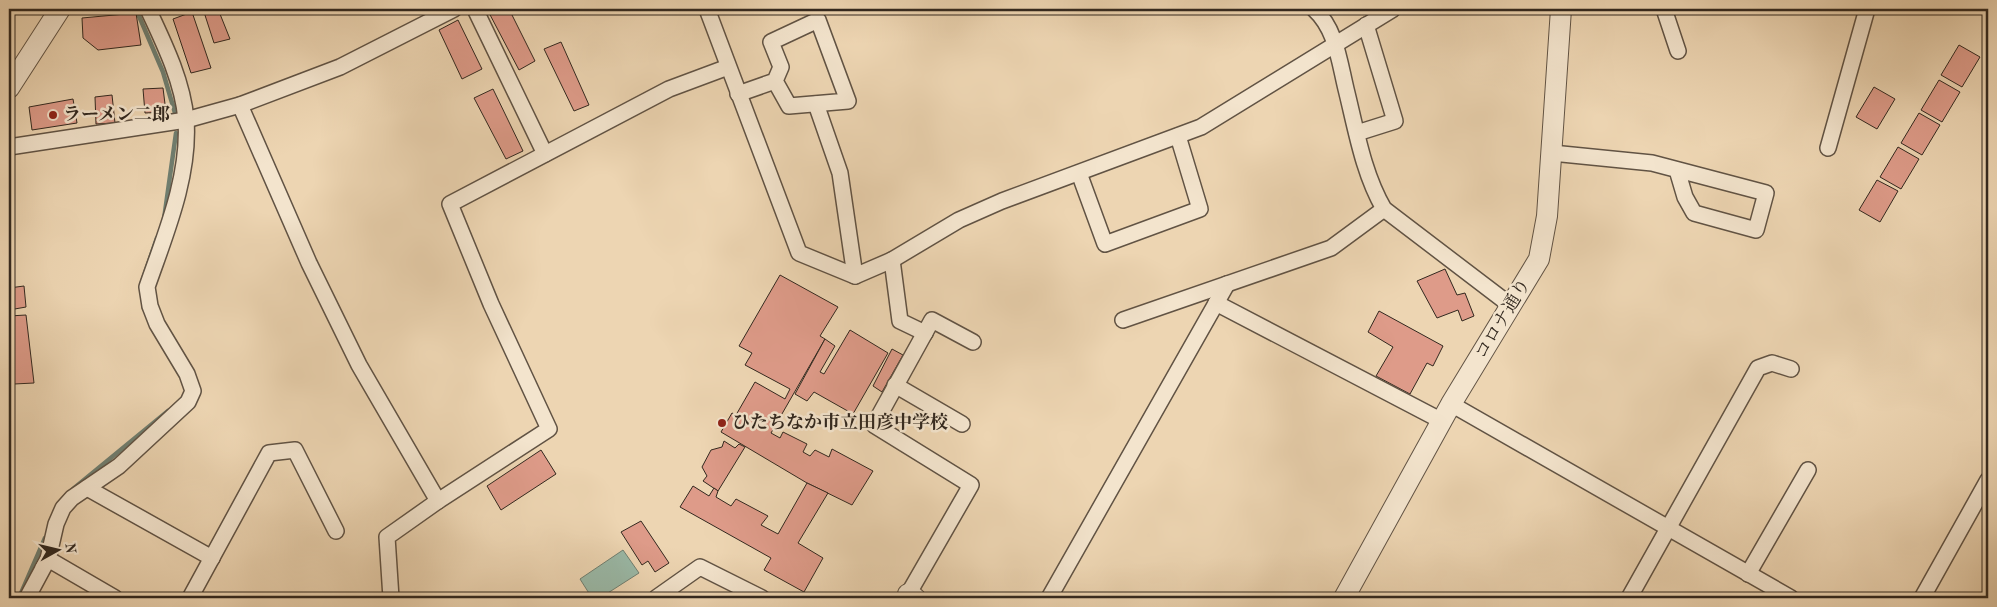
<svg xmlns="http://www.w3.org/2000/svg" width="1997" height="607" viewBox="0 0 1997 607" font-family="'Old Standard TT','Noto Serif JP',serif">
<rect width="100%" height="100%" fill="#edd5b2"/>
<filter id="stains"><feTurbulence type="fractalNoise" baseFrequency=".004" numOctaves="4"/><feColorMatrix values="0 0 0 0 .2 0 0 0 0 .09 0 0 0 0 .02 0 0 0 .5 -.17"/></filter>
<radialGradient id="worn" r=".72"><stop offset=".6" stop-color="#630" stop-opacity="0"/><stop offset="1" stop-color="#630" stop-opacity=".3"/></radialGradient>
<path fill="#9ab9a7" stroke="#707f71" d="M623,550L639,573L600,598H592L580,579Z"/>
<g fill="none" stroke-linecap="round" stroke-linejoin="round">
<g stroke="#707f71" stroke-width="4.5">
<path d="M136,9L163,72L175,113"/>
<path d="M164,219L176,133"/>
<path d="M142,282L157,238"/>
<path d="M142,292L144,309"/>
<path d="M73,489L168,411"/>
<path d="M19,598L45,538"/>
</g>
</g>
<g fill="#de9b89" stroke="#32281f">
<path d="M203,9H218L230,39L214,43Z"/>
<path d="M487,9H509L535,61L519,70Z"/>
<path d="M192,12L211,68L191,73L173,19Z"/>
<path d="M136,13L141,45L98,50L83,38L82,18Z"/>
<path d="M458,20L482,69L462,79L439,30Z"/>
<path d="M561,42L589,105L574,111L544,49Z"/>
<path d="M1959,45L1980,57L1962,87L1941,75Z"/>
<path d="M1939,80L1960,92L1942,122L1921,110Z"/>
<path d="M1874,87L1895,99L1877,129L1856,117Z"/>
<path d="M163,88L166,112L145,113L143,89Z"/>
<path d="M493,89L523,151L506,159L474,98Z"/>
<path d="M112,95L115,123L96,124L95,97Z"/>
<path d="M73,99L77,123L32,130L29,107Z"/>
<path d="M1919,113L1940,125L1922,155L1901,143Z"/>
<path d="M1898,147L1919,159L1901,189L1880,177Z"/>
<path d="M1877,180L1898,191L1880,222L1859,210Z"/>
<path d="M1445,269L1457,295L1465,293L1474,316L1462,321L1458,310L1437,318L1417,281Z"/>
<path d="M780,275L838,307L820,336L825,339L771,433L780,438L783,432L807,444L803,452L810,456L815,450L829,457L832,449L873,471L852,505L807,483L721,432L732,413L736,415L755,382L785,399L790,389L745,365L752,353L739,346Z"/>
<path d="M24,286L26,307L9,310V288Z"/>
<path d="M1379,311L1443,346L1433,366L1427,363L1410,394L1376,376L1393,347L1368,332Z"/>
<path d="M26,315L34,383L14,384L9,341V316Z"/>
<path d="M850,330L888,353L853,414L814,392L807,401L795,394L825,339L835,346L820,372L824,374Z"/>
<path d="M892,349L903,355L882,392L873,386Z"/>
<path d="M724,441L735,448L739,444L745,447L718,491L703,481L707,476L702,467L711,450L722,447Z"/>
<path d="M541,450L556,474L501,510L487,486Z"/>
<path d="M807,483L828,493L798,543L823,558L804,592L764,570L771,558L680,507L693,486L709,496L714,488L718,491L716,497L731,506L736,499L768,516L761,525L778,534Z"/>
<path d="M641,521L669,563L655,572L648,561L642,565L621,532Z"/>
</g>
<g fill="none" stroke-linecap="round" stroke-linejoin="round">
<defs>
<g id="minor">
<path d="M475,9L545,154"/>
<path d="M707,9L799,253L855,276L892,260L959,220L1002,201L1201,127L1393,9"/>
<path d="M1314,9C1336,29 1339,60 1346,89C1356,129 1363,173 1384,209L1510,305"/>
<path d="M1664,9L1678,51"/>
<path d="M738,94L775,81L781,67L771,42L818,20L848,101L789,106L775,81"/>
<path d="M816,104L840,173L855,276"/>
<path d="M240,105L309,263L359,365L438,501"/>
<path d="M1357,133L1395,121L1366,25"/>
<path d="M9,147L186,120L240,105L340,67L454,9"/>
<path d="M1828,148L1867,9"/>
<path d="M1552,153L1652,163L1766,193L1756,230L1694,213L1685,197L1677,170"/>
<path d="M1079,173L1105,244L1200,209L1178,136"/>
<path d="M892,260L900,321L925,333"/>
<path d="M1216,303L1442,421"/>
<path d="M1123,320L1331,248L1384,209"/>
<path d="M895,385L962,424"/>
<path d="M1451,404L1791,598"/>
<path d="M87,488L212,558"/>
<path d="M48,559L115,598"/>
<path d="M1748,574L1808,470"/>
<path d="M27,598L48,559L56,524L63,508L72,498L119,466L188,402L193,391L187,374L157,324L150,306L147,287C165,235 190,177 186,120C183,82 164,43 148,9"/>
<path d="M190,598L269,453L295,450L336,531"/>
<path d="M391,598L387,537L438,501L549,429L491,304L450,204L669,89L728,67"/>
<path d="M656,598L700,567L762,598"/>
<path d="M906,598L971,485L874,425L932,320L973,342"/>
<path d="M1049,598L1227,284"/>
<path d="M1629,598L1758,368L1772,363L1791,369"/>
<path d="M1922,598L1988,480"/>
</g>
<g id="tertiary">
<path d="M9,88L60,9"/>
<path d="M908,594L915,598"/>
<path d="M1344,598L1451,404L1539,259L1547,216L1561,9"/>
</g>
</defs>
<use href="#minor" stroke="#615344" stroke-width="18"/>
<use href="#tertiary" stroke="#615344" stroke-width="22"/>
<use href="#minor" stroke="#f3e4cd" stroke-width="15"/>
<use href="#tertiary" stroke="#f3e4cd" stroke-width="20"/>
</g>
<g fill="#8f2418" stroke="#f3e4cd" stroke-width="2">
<circle cx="53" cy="115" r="5"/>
<circle cx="722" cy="423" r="5"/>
</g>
<g text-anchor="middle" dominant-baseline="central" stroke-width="5" stroke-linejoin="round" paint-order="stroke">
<g font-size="18" font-weight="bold" fill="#32281f" stroke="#f3e4cd" text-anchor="start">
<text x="63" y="115">ラーメン二郎</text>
<text x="732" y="423">ひたちなか市立田彦中学校</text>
</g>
<g font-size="18" fill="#32281f" stroke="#f3e4cd">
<text transform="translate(1503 319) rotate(-59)">コロナ通り</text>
</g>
</g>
<rect width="1997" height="607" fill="none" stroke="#edd5b2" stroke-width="30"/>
<rect x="10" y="10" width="1977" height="587" fill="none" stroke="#32281f" stroke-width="2.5"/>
<rect x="15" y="15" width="1967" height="577" fill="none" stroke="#32281f"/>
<g transform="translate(58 550) rotate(82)" stroke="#f3e4cd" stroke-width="4" paint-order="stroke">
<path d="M0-4L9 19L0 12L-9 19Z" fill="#32281f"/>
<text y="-8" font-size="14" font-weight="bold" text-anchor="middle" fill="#32281f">N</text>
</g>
<rect width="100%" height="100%" filter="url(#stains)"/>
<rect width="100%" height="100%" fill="url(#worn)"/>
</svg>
